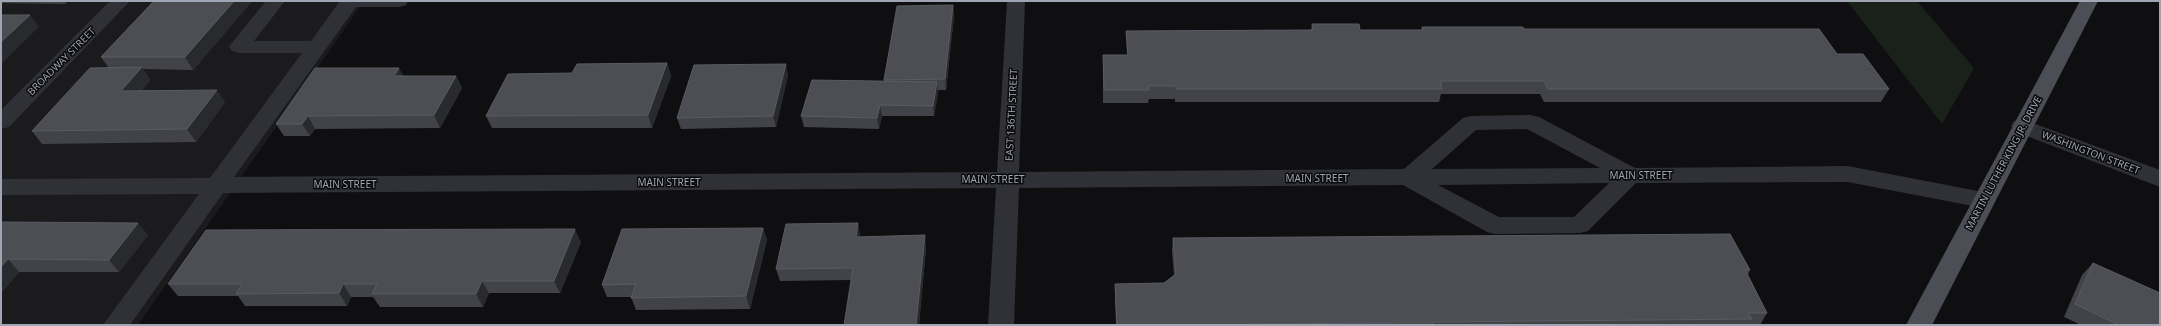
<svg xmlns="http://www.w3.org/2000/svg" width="2161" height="326" viewBox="0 0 2161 326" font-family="'Noto Sans',sans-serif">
<rect width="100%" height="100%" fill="#0f0f11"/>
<path fill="#1b1b1e" d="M1,1H364L138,325H1Z"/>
<path fill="#19211a" d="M1847,1H1917L1974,68L1942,124Z"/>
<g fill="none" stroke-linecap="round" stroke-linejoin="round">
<g fill="#303136" fill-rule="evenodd">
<path d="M110,1H130L9,127L1,129V110Z"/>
<path d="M266,1H285L254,41H311L340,1H408L406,5L399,7H356L234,177L997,172L1007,1H1025L1019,172L1404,169L1463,118L1471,116L1531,115L1539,117L1635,168L1848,166L1983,192L1991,194L1994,200L1991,206L1983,208L1848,182L1636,183L1588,231L1580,233L1495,234L1487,232L1403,185L1019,188L1014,325H988L996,188L223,193L130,325H103L199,194L1,195V179L210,178L302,53H239L232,51L229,47L232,43ZM1527,129L1600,168L1432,169L1476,130ZM1609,183L1574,217H1499L1438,185Z"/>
<path d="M2022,119L2160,170V187L2014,131L2011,126L2014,121Z"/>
</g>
<path fill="#4c4e55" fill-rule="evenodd" d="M2080,1H2098L1932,325H1906Z"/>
</g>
<g fill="#424349">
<path d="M1,1H68L66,4L1,3Z"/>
<path d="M154,1H252L193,70L143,69L150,80L141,91L225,102L196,142L42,144L32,131L109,68L101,57Z"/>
<path d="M953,5L954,16L946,90H938V93L934,116H882L879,129L804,127L801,116L884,81V80Z"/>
<path d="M1312,24L1360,30H1421L1422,27L1524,29L1837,54L1889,89L1881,102H1544L1540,94H1441L1439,102H1175V99H1149L1148,103H1103V55H1127L1126,31L1311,30Z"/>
<path d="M667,63L671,76L652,128H492L486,116L572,73Z"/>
<path d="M788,75L776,127L681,129L677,118Z"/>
<path d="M404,76H456L462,88L440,128L315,129L310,136H284L276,124Z"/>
<path d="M1,222L148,235L119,272H19L1,293Z"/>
<path d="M763,228L767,240L750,309L636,310L631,297H607L602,285Z"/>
<path d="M860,235V237L926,248L919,325H844L851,280L780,281L776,269Z"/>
<path d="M1173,238L1750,270L1748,275L1767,313L1760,325H1116L1115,297V284L1164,283L1174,275L1172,251Z"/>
<path d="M581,242L560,293H489L483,307H380L373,297H351L347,306H245L238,296H178L168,284Z"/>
<path d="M2093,263L2160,325H2081L2064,317L2082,275Z"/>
</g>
<g fill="#292a2e">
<path d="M64,1H68L66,4Z"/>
<path d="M234,1H252L193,70L185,57Z"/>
<path d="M953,5L954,16L946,90L945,79Z"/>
<path d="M30,15L39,27L1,64V42Z"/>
<path d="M667,63L671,76L652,128L648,115Z"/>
<path d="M786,64L788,75L776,127L773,116Z"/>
<path d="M142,67L150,80L130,103L121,91Z"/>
<path d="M399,68L406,80L394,76Z"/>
<path d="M456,76L462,88L440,128L434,115Z"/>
<path d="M937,82L938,93L934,116L933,106Z"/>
<path d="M217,90L225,102L196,142L187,129Z"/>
<path d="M880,105L882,116L879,129L877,118Z"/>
<path d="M308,116L315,129L310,136L302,124Z"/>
<path d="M138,223L148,235L119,272L109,260Z"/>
<path d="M858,223L860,235L859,249L856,237Z"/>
<path d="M763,228L767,240L750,309L746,296Z"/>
<path d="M575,229L581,242L560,293L554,281Z"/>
<path d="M925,235L926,248L919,325H916Z"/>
<path d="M8,259L19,272L1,293V267Z"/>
<path d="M482,281L489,293L483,307L476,294Z"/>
<path d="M343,284L351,297L347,306L339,293Z"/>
</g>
<g fill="#4c4e54" stroke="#595c63">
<path d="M154,1H234L185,57H101Z"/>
<path d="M953,5L945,79L884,80L897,6Z"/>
<path d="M1,15H30L1,42Z"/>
<path d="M1312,24H1359L1360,30H1423L1422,27H1523L1524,29H1819L1837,54H1863L1889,89H1548L1544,81H1440L1442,89H1176V86H1149V90H1104L1103,55H1128L1126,31L1313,30Z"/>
<path d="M667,63L648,115L486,116L508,74L572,73L577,64Z"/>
<path d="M786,64L773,116L677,118L694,65Z"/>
<path d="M142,67L121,91L217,90L187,129L32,131L90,68Z"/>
<path d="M315,68H399L394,76H456L434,115L308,116L302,124H276Z"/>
<path d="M812,80L937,82L933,106L880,105L877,118L801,116Z"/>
<path d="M1,222L138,223L109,260L8,259L1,267Z"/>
<path d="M858,223L856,237L925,235L916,325H844L853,268L776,269L786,224Z"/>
<path d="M763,228L746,296L631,298L636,284L602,285L622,229Z"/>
<path d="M575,229L554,281H482L476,294H372L377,284H343L339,293L236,294L242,284H168L206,230Z"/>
<path d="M1730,234L1750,270H1745L1767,313H1748L1752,319L1432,322L1433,325H1393L1392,323L1249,324L1248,325H1117L1115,284L1164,283L1176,274L1173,238Z"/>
<path d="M2093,263L2160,293V325H2119L2075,304Z"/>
</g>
<g text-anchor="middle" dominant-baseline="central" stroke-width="3" stroke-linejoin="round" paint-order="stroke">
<g font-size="10" fill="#9fa5b3" stroke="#0a0a0c">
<text transform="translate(61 61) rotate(-45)">BROADWAY STREET</text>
<text transform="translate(1011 115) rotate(-87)">EAST 136TH STREET</text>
<text transform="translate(2091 152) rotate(21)">WASHINGTON STREET</text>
<text transform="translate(2003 163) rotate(-62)">MARTIN LUTHER KING JR. DRIVE</text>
<text x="1641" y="175">MAIN STREET</text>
<text x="1317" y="178">MAIN STREET</text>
<text x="993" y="179">MAIN STREET</text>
<text x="669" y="182">MAIN STREET</text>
<text x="345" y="184">MAIN STREET</text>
</g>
</g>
<rect width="2161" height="326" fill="none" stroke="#9fa5b3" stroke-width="4"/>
</svg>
